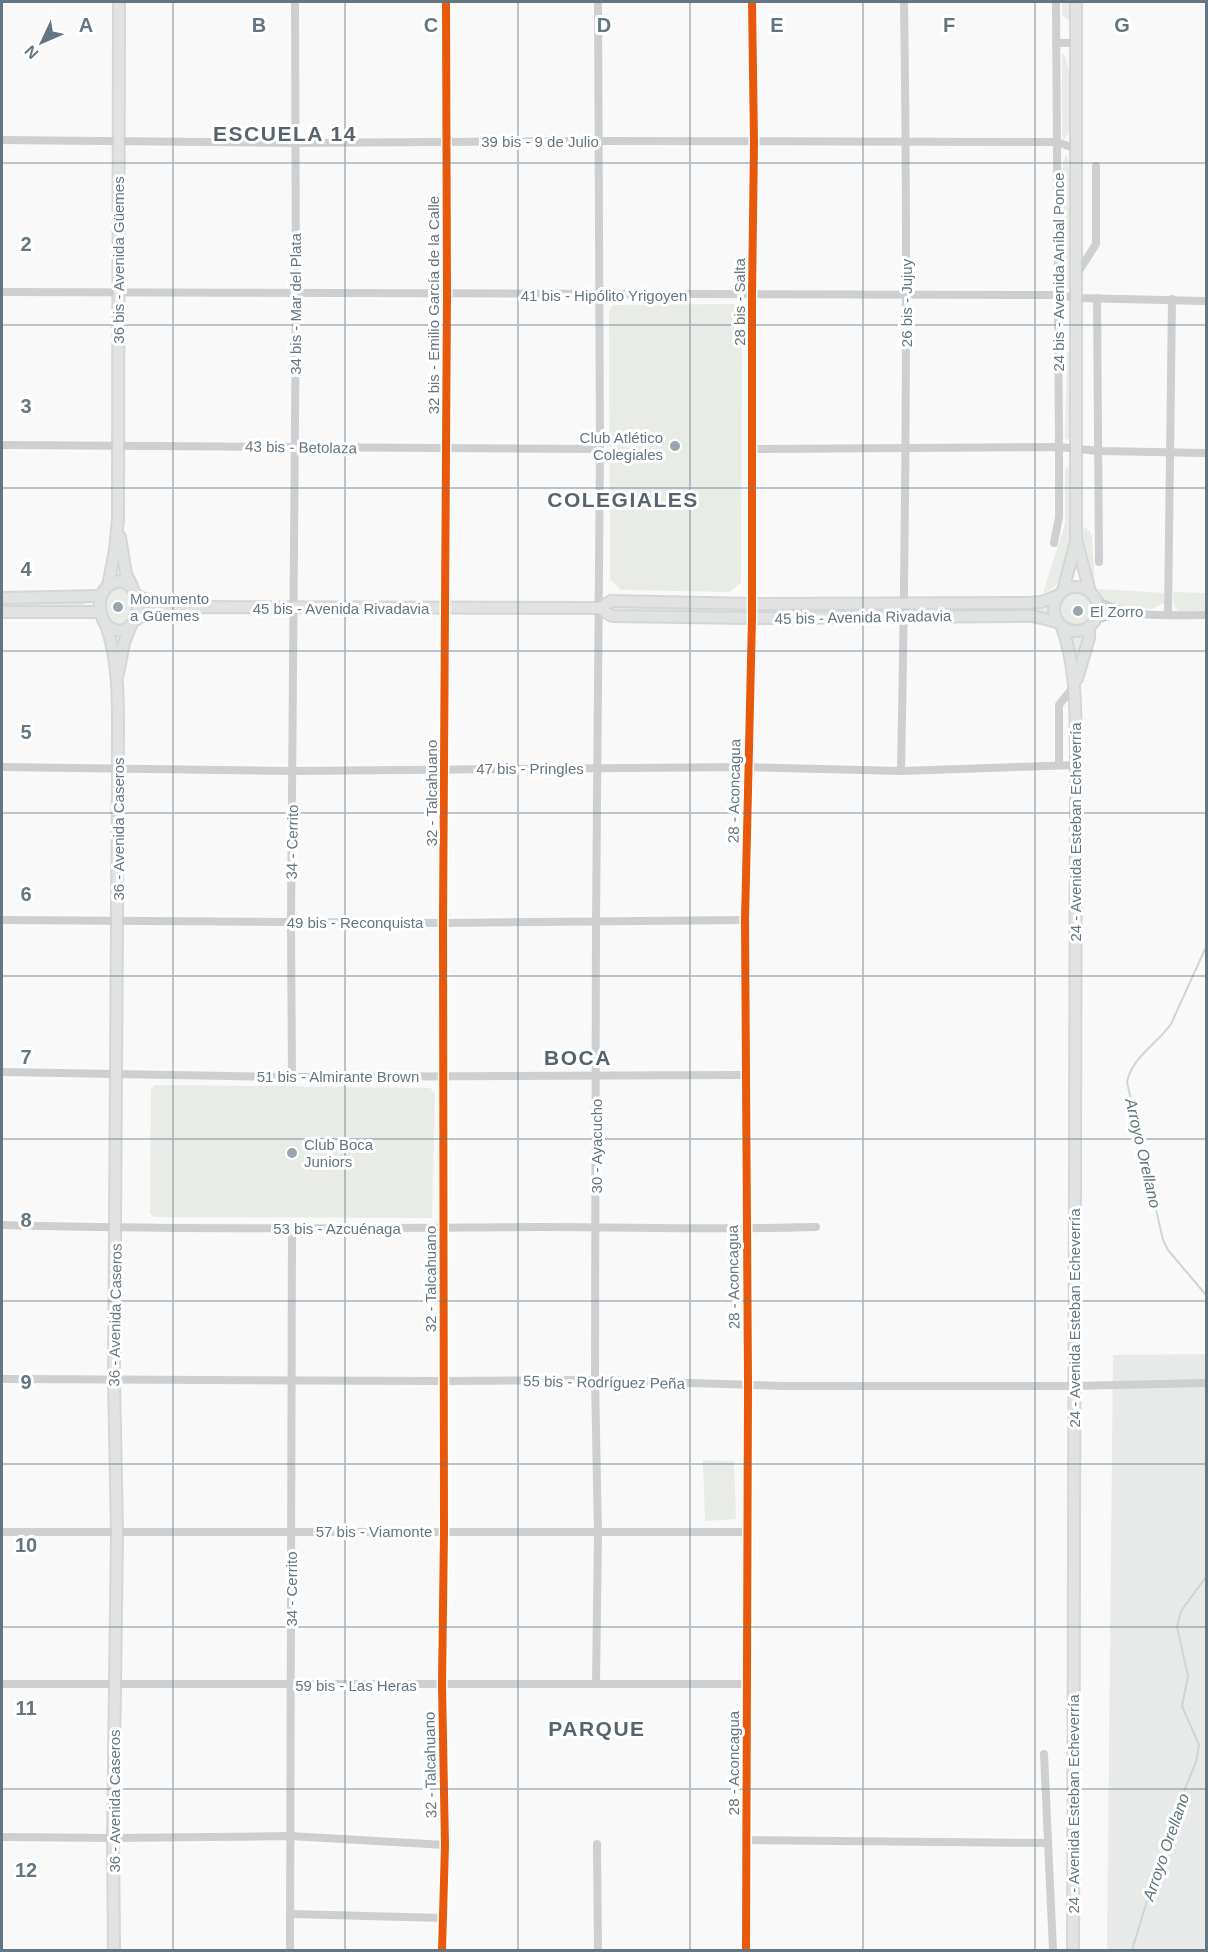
<svg xmlns="http://www.w3.org/2000/svg" width="1208" height="1952" viewBox="0 0 1208 1952" font-family="Arial,sans-serif">
<rect width="100%" height="100%" fill="#f9f9f9"/>
<path fill="#e8e9e9" d="M1206,1354V1950H1107L1113,1355Z"/>
<g fill="#e8ebe6">
<path d="M1062,2H1071V22L1062,15Z"/>
<path d="M1063,53C1071,64 1074,119 1069,131C1069,133 1065,138 1064,140L1062,133V54Z"/>
<path d="M1066,154L1072,174V282L1068,289L1065,281L1063,164Z"/>
<path d="M733,304L742,312L741,583L729,592L621,590L610,579L609,311L613,305Z"/>
<path d="M1067,351L1072,352L1071,440L1065,439Z"/>
<path d="M1067,466L1071,473C1072,503 1081,583 1043,593L1065,524V471Z"/>
<path d="M1084,527L1090,531L1092,538L1095,585C1086,571 1076,543 1084,527Z"/>
<path d="M120,587C134,594 135,606 128,619L117,625L109,621C103,608 102,588 120,587Z"/>
<path d="M1099,589L1164,593V603L1152,609L1123,607L1110,604L1102,598Z"/>
<circle cx="1076" cy="609" r="18"/>
<path d="M1173,592L1206,593V611H1178L1174,606Z"/>
<rect x="2" y="603" width="82" height="3"/>
<path d="M1048,605V615L1032,611H912L911,608L1032,609Z"/>
<path d="M611,607L745,609V612L612,610Z"/>
<path d="M894,608V611L761,613L760,609Z"/>
<path d="M1085,637L1077,668L1070,638Z"/>
<path d="M155,1085L430,1088L435,1093L432,1218L155,1217L150,1214L151,1089Z"/>
<path d="M703,1460L734,1461L736,1519L705,1521Z"/>
</g>
<g fill="none" stroke-linecap="round" stroke-linejoin="round">
<g stroke="#ced6d9" stroke-width="2">
<path d="M1206,947L1171,1024C1157,1044 1132,1057 1127,1082L1163,1240L1168,1250L1206,1295"/>
<path d="M1132,1950L1171,1823L1196,1762L1199,1745L1182,1706L1188,1676L1177,1627L1181,1611L1206,1577"/>
</g>
<defs>
<g id="secondary">
<path d="M1076,2V539L1090,592"/>
<path d="M120,537L126,574L132,586"/>
<path d="M120,581C147,586 141,636 115,630C109,628 104,624 102,617C96,601 102,584 120,581Z"/>
<path d="M108,586L115,550L118,518L119,2"/>
<circle cx="1076" cy="609" r="22"/>
<path d="M1063,591L1075,545"/>
<path d="M136,595C151,604 168,602 184,606"/>
<path d="M2,598L101,596"/>
<path d="M599,608L612,616L752,618L1033,616L1057,622"/>
<path d="M2,612H100"/>
<path d="M135,620L148,613L191,607L599,608L611,601L752,604L1029,603L1041,602L1057,596"/>
<path d="M106,625C122,670 117,722 118,768L114,1380L117,1533L113,1838L114,1950"/>
<path d="M1062,627C1078,672 1075,718 1076,765L1073,1950"/>
<path d="M118,674L124,643L131,625"/>
<path d="M1077,679L1089,638V627"/>
</g>
</defs>
<use href="#secondary" stroke="#d5d6d7" stroke-width="14"/>
<g stroke="#cecfd0" stroke-width="8">
<path d="M1056,43H1076"/>
<path d="M2,140L294,143L598,141L1057,142L1077,149"/>
<path d="M1077,274L1096,244V166"/>
<path d="M2,292L1058,295L1077,298L1206,301"/>
<path d="M1097,298L1099,562"/>
<path d="M2,445L600,449"/>
<path d="M752,449L1059,447L1099,451L1206,453"/>
<path d="M1054,543L1059,517V447L1056,2"/>
<path d="M1095,599C1127,619 1170,615 1206,615"/>
<path d="M1168,615L1172,299"/>
<path d="M1095,620L1126,612"/>
<path d="M1059,765V705L1075,685"/>
<path d="M2,767L293,771L747,767L901,771L1076,765"/>
<path d="M901,771C906,514 908,258 904,2"/>
<path d="M2,920L443,923L745,920"/>
<path d="M2,1072L292,1077L746,1075"/>
<path d="M292,1077L291,922L296,295L295,2"/>
<path d="M2,1225C180,1230 359,1228 538,1227C631,1227 723,1230 816,1227"/>
<path d="M2,1379L443,1381L595,1380L784,1386H1073L1206,1383"/>
<path d="M2,1532H747"/>
<path d="M596,1683L598,1533L595,1380L596,921L600,449L598,2"/>
<path d="M2,1684H747"/>
<path d="M1044,1754L1053,1950"/>
<path d="M2,1837L113,1838L290,1836L445,1845"/>
<path d="M746,1840L1048,1843"/>
<path d="M597,1844L598,1950"/>
<path d="M291,1914L443,1918"/>
<path d="M290,1950L292,1228"/>
<path d="M442,1950L445,1845L442,1685L444,1531L443,923L447,295L446,2"/>
<path d="M746,1950L748,1384L745,920L752,618V296L754,142L752,2"/>
</g>
<use href="#secondary" stroke="#e1e2e2" stroke-width="10"/>
<defs>
<g id="cycleway">
<path d="M442,1950L445,1845L442,1685L444,1531L443,923L447,295L446,2"/>
<path d="M746,1950L748,1384L745,920L752,618V296L754,142L752,2"/>
</g>
</defs>
<use href="#cycleway" stroke="#fff" stroke-width="11"/>
<use href="#cycleway" stroke="#e8590c" stroke-width="8"/>
</g>
<path fill="none" stroke="#657683" stroke-width="1.5" stroke-opacity="0.55" d="M173,2V1950M345,2V1950M518,2V1950M690,2V1950M863,2V1950M1035,2V1950M2,163H1206M2,325H1206M2,488H1206M2,651H1206M2,813H1206M2,976H1206M2,1139H1206M2,1301H1206M2,1464H1206M2,1627H1206M2,1789H1206"/>
<g fill="#99a4ac" stroke="#fff" stroke-width="2">
<circle cx="675" cy="446" r="6"/>
<circle cx="118" cy="607" r="6"/>
<circle cx="1078" cy="611" r="6"/>
<circle cx="292" cy="1153" r="6"/>
</g>
<g text-anchor="middle" dominant-baseline="central" stroke-width="6" stroke-linejoin="round" paint-order="stroke">
<g font-size="15" fill="#657683" stroke="#fff">
<text x="540" y="141">39 bis - 9 de Julio</text>
<text transform="translate(118 260) rotate(-90)">36 bis - Avenida Güemes</text>
<text transform="translate(1058 272) rotate(-90)">24 bis - Avenida Aníbal Ponce</text>
<text x="604" y="295">41 bis - Hipólito Yrigoyen</text>
<text transform="translate(739 302) rotate(-90)">28 bis - Salta</text>
<text transform="translate(906 303) rotate(-90)">26 bis - Jujuy</text>
<text transform="translate(295 304) rotate(-90)">34 bis - Mar del Plata</text>
<text transform="translate(433 305) rotate(-90)">32 bis - Emilio García de la Calle</text>
<text transform="translate(301 447) rotate(1)">43 bis - Betolaza</text>
<text x="341" y="608">45 bis - Avenida Rivadavia</text>
<text transform="translate(863 617) rotate(-1)">45 bis - Avenida Rivadavia</text>
<text x="530" y="768">47 bis - Pringles</text>
<text transform="translate(734 791) rotate(-89)">28 - Aconcagua</text>
<text transform="translate(431 793) rotate(-90)">32 - Talcahuano</text>
<text transform="translate(118 829) rotate(-90)">36 - Avenida Caseros</text>
<text transform="translate(1075 832) rotate(-90)">24 - Avenida Esteban Echeverría</text>
<text transform="translate(292 842) rotate(-89)">34 - Cerrito</text>
<text x="355" y="922">49 bis - Reconquista</text>
<text x="338" y="1076">51 bis - Almirante Brown</text>
<text transform="translate(596 1146) rotate(-90)">30 - Ayacucho</text>
<text x="337" y="1228">53 bis - Azcuénaga</text>
<text transform="translate(733 1277) rotate(-91)">28 - Aconcagua</text>
<text transform="translate(430 1279) rotate(-90)">32 - Talcahuano</text>
<text transform="translate(115 1315) rotate(-89)">36 - Avenida Caseros</text>
<text transform="translate(1074 1318) rotate(-90)">24 - Avenida Esteban Echeverría</text>
<text transform="translate(604 1382) rotate(1)">55 bis - Rodríguez Peña</text>
<text x="374" y="1531">57 bis - Viamonte</text>
<text transform="translate(291 1589) rotate(-90)">34 - Cerrito</text>
<text x="356" y="1685">59 bis - Las Heras</text>
<text transform="translate(733 1763) rotate(-90)">28 - Aconcagua</text>
<text transform="translate(430 1765) rotate(-91)">32 - Talcahuano</text>
<text transform="translate(114 1801) rotate(-90)">36 - Avenida Caseros</text>
<text transform="translate(1073 1804) rotate(-90)">24 - Avenida Esteban Echeverría</text>
</g>
<g font-size="15" fill="#657683" stroke="#fff" text-anchor="start">
<text x="663" y="437" text-anchor="end">Club Atlético<tspan x="663" dy="17">Colegiales</tspan></text>
<text x="130" y="598">Monumento<tspan x="130" dy="17">a Güemes</tspan></text>
<text x="1090" y="611">El Zorro</text>
<text x="304" y="1144">Club Boca<tspan x="304" dy="17">Juniors</tspan></text>
</g>
<g font-size="16" font-style="italic" fill="#60757c" stroke="#fff">
<text transform="translate(1143 1153) rotate(77)">Arroyo Orellano</text>
<text transform="translate(1166 1847) rotate(-71)">Arroyo Orellano</text>
</g>
<g font-size="21" font-weight="bold" letter-spacing="1.5" fill="#57646e" stroke="#fff">
<text x="285" y="133">ESCUELA 14</text>
<text x="623" y="499">COLEGIALES</text>
<text x="578" y="1057">BOCA</text>
<text x="597" y="1728">PARQUE</text>
</g>
</g>
<g font-size="20" text-anchor="middle" font-weight="bold" fill="#657683" stroke="#fff" stroke-width="6" stroke-linejoin="round" paint-order="stroke">
<text x="86" y="32">A</text>
<text x="259" y="32">B</text>
<text x="431" y="32">C</text>
<text x="604" y="32">D</text>
<text x="777" y="32">E</text>
<text x="949" y="32">F</text>
<text x="1122" y="32">G</text>
<text x="26" y="251">2</text>
<text x="26" y="413">3</text>
<text x="26" y="576">4</text>
<text x="26" y="739">5</text>
<text x="26" y="901">6</text>
<text x="26" y="1064">7</text>
<text x="26" y="1227">8</text>
<text x="26" y="1389">9</text>
<text x="26" y="1552">10</text>
<text x="26" y="1715">11</text>
<text x="26" y="1877">12</text>
</g>
<rect width="1208" height="1952" fill="none" stroke="#657683" stroke-width="6"/>
<g transform="translate(42 42) rotate(226)" stroke="#ffffff" stroke-width="4.5" paint-order="stroke">
<path d="M0-4.5L10 22L0 15L-10 22Z" fill="#657683"/>
<text y="-9" font-size="16" font-weight="bold" text-anchor="middle" fill="#657683">N</text>
</g>
</svg>
